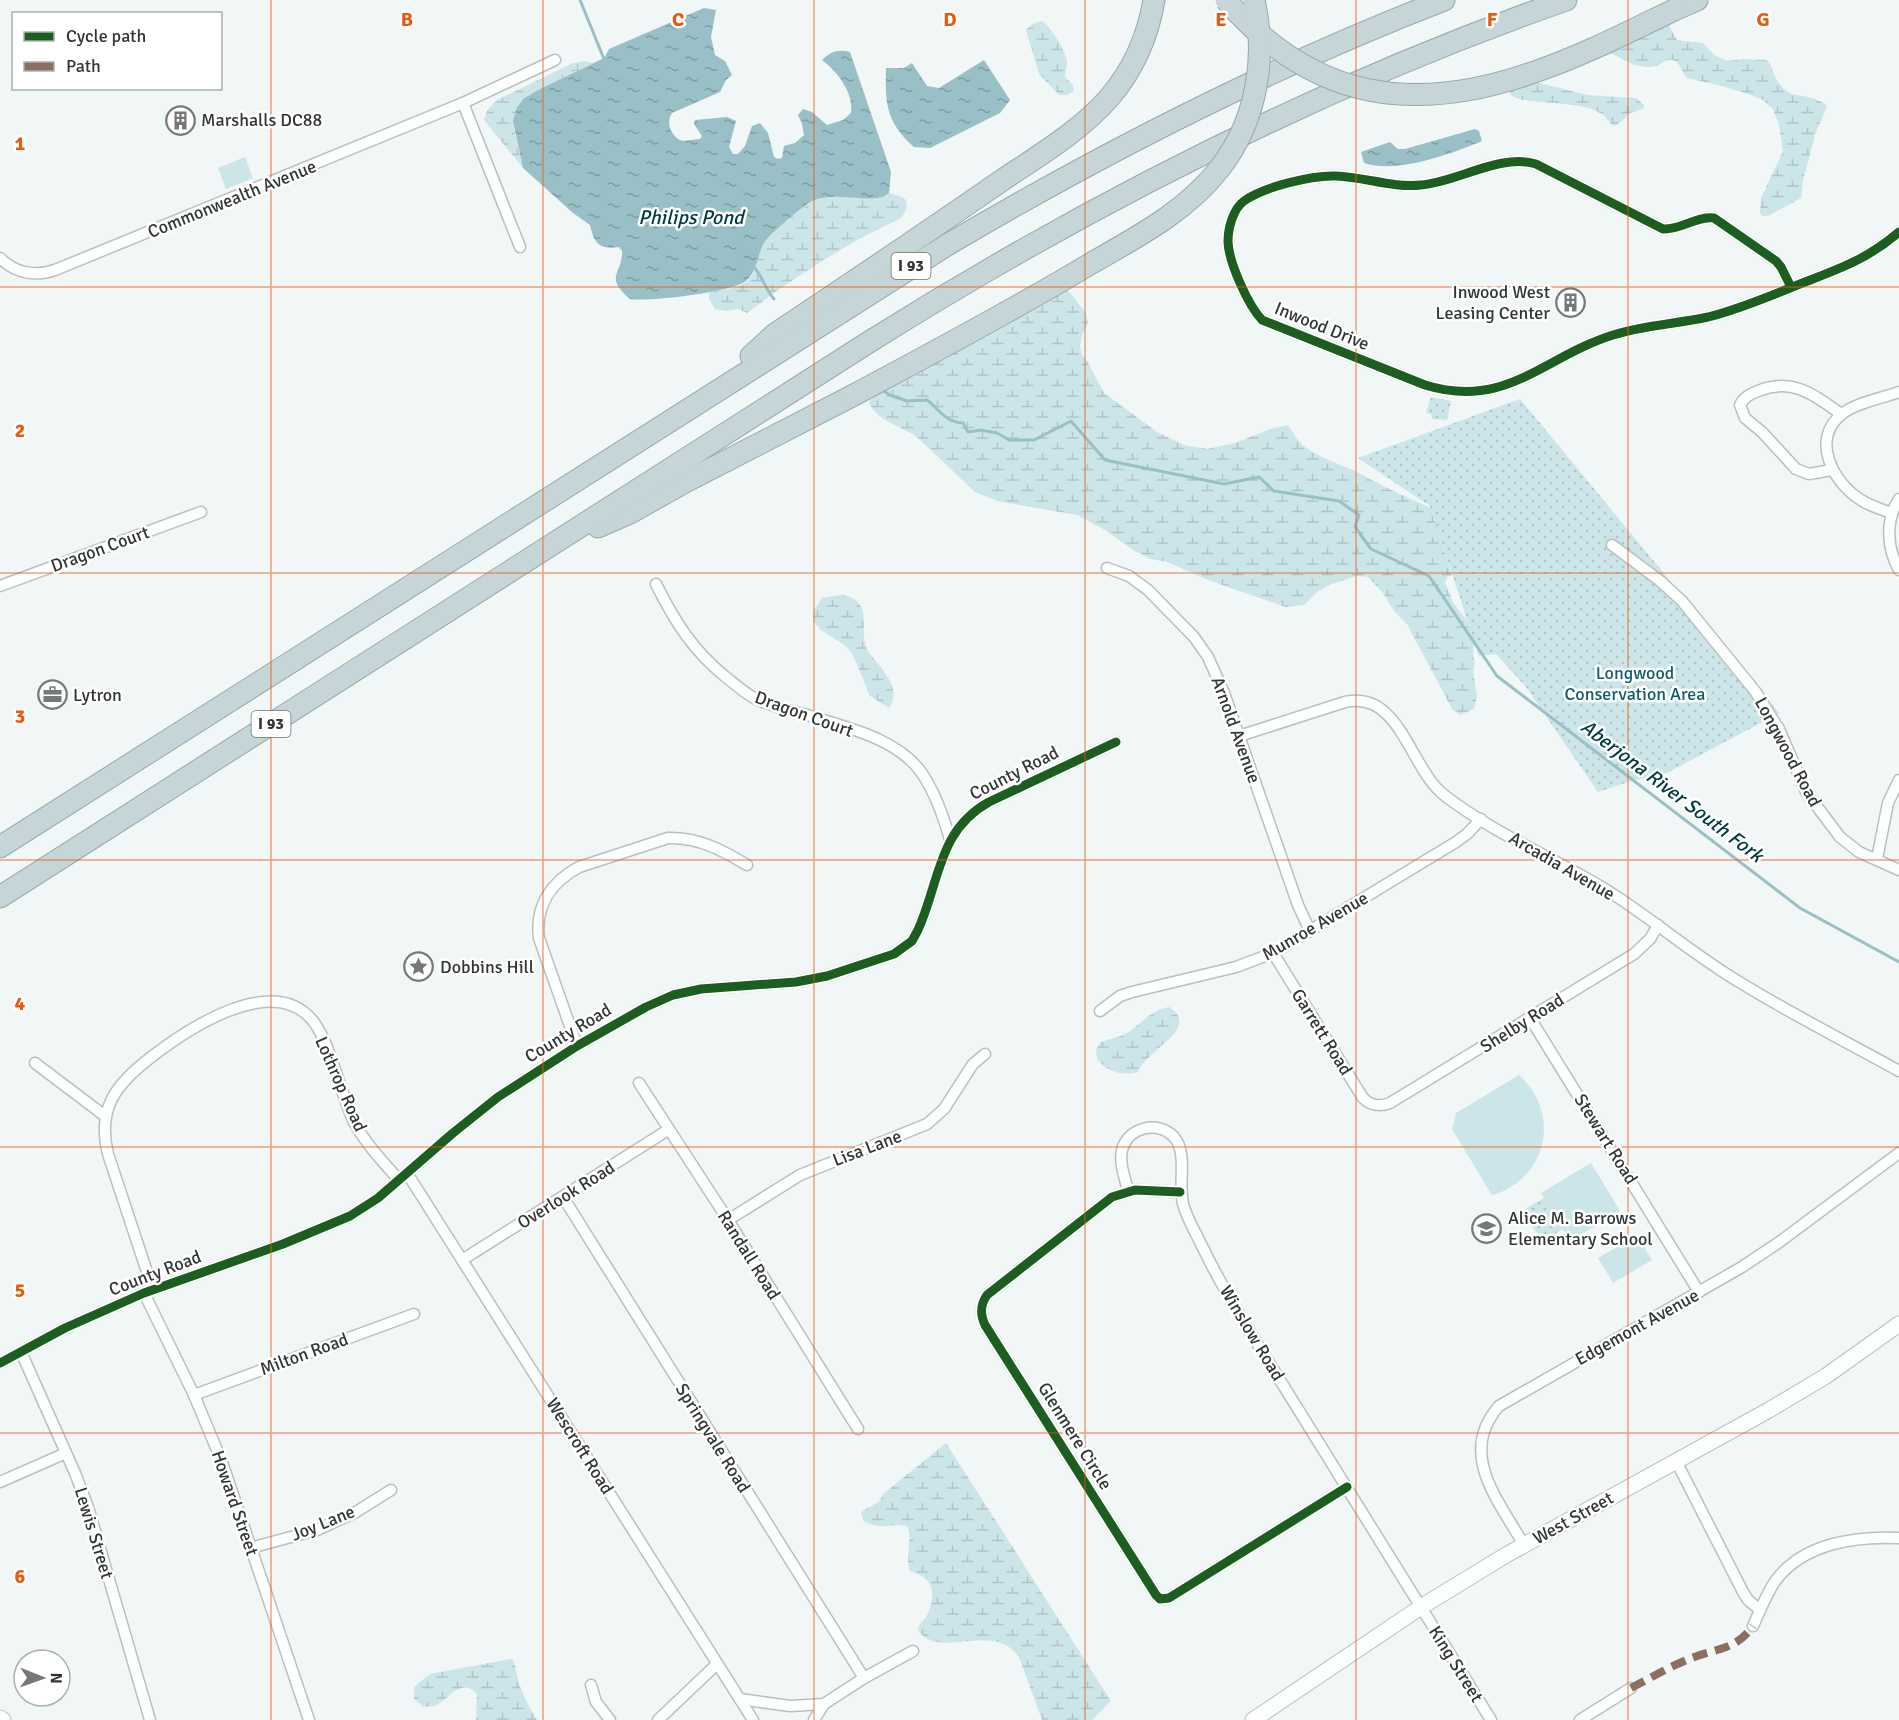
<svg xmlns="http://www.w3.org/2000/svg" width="1899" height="1720" viewBox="0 0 1899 1720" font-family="Signika,sans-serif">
<defs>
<pattern id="wetland-marsh" width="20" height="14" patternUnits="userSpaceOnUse" patternTransform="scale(1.5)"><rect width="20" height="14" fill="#cce5e9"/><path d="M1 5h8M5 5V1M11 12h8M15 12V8" fill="none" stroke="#b0c5c8"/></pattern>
<pattern id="park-dots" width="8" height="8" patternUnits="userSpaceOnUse" patternTransform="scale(1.5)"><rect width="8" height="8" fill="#cce5e9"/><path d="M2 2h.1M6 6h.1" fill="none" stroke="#b0c5c8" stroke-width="1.8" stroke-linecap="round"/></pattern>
<pattern id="water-ripples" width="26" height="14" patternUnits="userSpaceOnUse" patternTransform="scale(1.5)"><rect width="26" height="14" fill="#99c0c6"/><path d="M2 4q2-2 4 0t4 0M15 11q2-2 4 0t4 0" fill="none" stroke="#7d9da2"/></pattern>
</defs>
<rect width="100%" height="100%" fill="#f1f6f6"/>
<g fill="#cce5e9">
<path d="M245,157L253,178L226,189L218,168Z"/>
<path d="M1519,1075C1562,1114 1547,1179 1492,1195L1452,1129L1456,1113Z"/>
<path d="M1591,1163L1620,1211L1570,1241L1541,1193Z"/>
<path d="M1637,1235L1652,1260L1613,1283L1598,1258Z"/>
</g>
<g fill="url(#wetland-marsh)">
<path d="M1042,21C1051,27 1066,51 1067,62C1067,67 1065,72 1065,77L1073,85L1074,91L1067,95H1059L1039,74L1026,30L1032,24Z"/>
<path d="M1669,23L1671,29L1677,40L1703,43L1714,55L1727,61L1743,59L1766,60L1769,62C1773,71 1776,81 1783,88C1795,100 1812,92 1827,106L1815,135L1803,181L1801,198L1768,216H1762L1760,213L1761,198L1783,151L1779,125L1773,109L1763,100L1751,95L1722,86L1687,78C1682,73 1680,62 1673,60C1666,58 1661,65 1655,66C1651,67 1645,67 1641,66C1627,65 1620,55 1606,52Z"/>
<path d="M584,61L593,63L538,90L514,129L523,168L484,120L487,111L495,101L573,63Z"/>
<path d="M1528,80L1587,95L1636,98L1644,105L1643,109L1630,113L1621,122L1614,126C1608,122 1606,116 1600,113C1587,104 1549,103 1533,101C1524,100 1517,100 1510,94V90Z"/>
<path d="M889,193L902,197L906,200L907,208L901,218L859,239L822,261L778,290L747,313L738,309L726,311L715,309L709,299V292C721,290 735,289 745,283C759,273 756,255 764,242C770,233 807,203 817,199C837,190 874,206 889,193Z"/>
<path d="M1061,286L1070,293L1086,313L1088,324L1082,335L1080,347L1082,355L1087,361L1104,393L1157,432L1184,445L1207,449L1235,443L1270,429L1288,425C1293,432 1297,441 1305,447C1324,461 1348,466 1368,478C1388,489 1409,498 1431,508L1452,575L1447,577L1445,583L1454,604L1470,624L1474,639L1473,655L1475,663L1473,670L1477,696L1474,709L1460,715L1452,709L1407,624L1394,611L1383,593L1368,577L1357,576L1332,584L1317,592L1304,605L1286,607L1208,580L1167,562L1151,559L1133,550L1105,530L1077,515L997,501L975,492L918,438C904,427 874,420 869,402L874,395Z"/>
<path d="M840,595C877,599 857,631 868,651C878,666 904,687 889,708L870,696L853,655L846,646L821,630L813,621V612L822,598Z"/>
<path d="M1169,1007C1203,1028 1143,1052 1139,1071C1123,1080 1084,1064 1100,1043C1107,1039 1116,1038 1123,1035C1140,1027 1149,1010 1169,1007Z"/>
<path d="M946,1443L1111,1701L1092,1720H1042L1019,1657C992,1619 939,1662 918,1630C919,1621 927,1619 929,1611C936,1589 932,1578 910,1571C904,1557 914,1538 907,1526C891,1523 877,1531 863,1520L861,1512L880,1501L882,1495Z"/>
<path d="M510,1659L513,1660C517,1670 517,1680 521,1689C525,1700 531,1710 537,1720H476L477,1694C460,1676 449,1701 434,1706C433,1706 425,1707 424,1707L414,1699V1687L430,1674Z"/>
</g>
<g fill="url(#park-dots)">
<path d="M1431,397L1451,401L1447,420L1432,419L1431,414L1426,413Z"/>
<path d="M1520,399L1779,713L1667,773L1631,781L1598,792L1526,687L1496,654L1479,656L1430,506L1358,458Z"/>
<path d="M1544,1198L1563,1229L1546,1239C1534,1234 1529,1221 1522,1211Z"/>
</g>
<g fill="url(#water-ripples)">
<path d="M704,8L716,10L711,37L715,55L725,61L732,75L726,80L720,92L672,113C666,122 670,135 680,140C684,142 695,139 700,139L702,136L694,124L695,120L727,117L736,121L729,147L733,154H738L745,146L752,126L760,123L768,133L774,157L778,159L782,158L784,146L795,143L804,135L802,124L798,115L803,109L812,112L827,125L843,120L851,113C854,93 837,71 822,60C830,52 839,49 850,52L891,172L889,193C874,207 832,188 809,203C800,209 769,234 764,243C757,255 758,270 747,280C736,292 648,302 630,299C603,275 623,275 622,251L619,247C599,250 594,243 590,225L573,213L523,168L513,121L516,110L523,99L538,90L604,58L609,49Z"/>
<path d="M984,60L1010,100L1000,113L930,148L914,147C886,122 885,104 886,68H904L912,63L927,86L939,88Z"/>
<path d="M1475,129L1479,131L1482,141C1451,154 1397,174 1364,163L1361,152L1390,142L1398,149H1405Z"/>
</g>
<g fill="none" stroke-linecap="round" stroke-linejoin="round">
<g stroke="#99c0c6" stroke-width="3">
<path d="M580,0L604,59"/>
<path d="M753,266C762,275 765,289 774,299"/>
<path d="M882,390L890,395L907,401L927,400C940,410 945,422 963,423L968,432L981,430L997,433L1009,440H1034L1071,421L1105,460L1224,484L1259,477L1274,491L1339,501L1359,515L1355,527L1371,549L1429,576L1497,676L1800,908L1899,962"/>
</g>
<defs>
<g id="minor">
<path d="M463,103L520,247"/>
<path d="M0,258C15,273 35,277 55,270L463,103L555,60"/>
<path d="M1791,287L1781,267L1776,261L1714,218C1696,216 1681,230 1663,229L1536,164C1501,153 1457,182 1421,185C1392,188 1365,177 1336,176C1312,175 1263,187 1244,201C1233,209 1228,228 1228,242C1229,263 1248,305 1262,320L1425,385C1506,410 1543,357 1613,335C1644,325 1676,324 1708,317C1736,310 1763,299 1790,288C1832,271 1863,263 1899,232"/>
<path d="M1832,470L1809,474L1796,469L1762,432L1745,418L1740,405C1744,397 1750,394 1758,391C1793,377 1814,395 1841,414"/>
<path d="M1899,499C1885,521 1887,548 1899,570"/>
<path d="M1891,513C1881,509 1870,506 1861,500C1833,483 1810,439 1842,414C1855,403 1883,398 1899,392"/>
<path d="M1612,545L1659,580L1682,601L1755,691L1779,729L1806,792L1840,837L1859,852L1899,870"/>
<path d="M1107,568L1129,576L1148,590L1194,637L1208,657L1224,693L1298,905L1310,931"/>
<path d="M656,584C675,622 693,651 727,678C736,685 746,694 756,699C771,706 788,710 804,714C843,727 896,737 921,772C935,792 943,816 950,839"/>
<path d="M0,586L201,512"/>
<path d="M1239,736L1345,702C1400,690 1409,767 1444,795C1493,833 1552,857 1605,889C1650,917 1690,952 1736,980C1789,1013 1845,1041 1899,1071"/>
<path d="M1877,859L1888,803L1899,780"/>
<path d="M1273,953L1363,1098C1371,1106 1379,1107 1390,1103L1634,954L1650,939L1658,925"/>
<path d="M1100,1011L1120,996L1132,992L1236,967L1273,953L1456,842L1467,834L1481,819"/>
<path d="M1530,1018L1699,1292"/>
<path d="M577,1046L539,938C535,906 551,882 579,867L668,838C698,837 722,850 747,865"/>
<path d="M35,1063L105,1116"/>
<path d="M639,1083L728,1220L858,1429"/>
<path d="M407,1173L753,1720"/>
<path d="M1128,1191C1125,1178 1119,1163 1122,1150C1128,1127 1158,1120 1174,1137C1188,1153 1178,1182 1183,1204C1187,1218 1194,1230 1200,1242C1213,1269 1227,1294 1242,1319L1491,1720"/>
<path d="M1180,1192L1135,1190L1112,1197L987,1295C980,1305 980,1314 985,1325L1156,1595L1160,1599L1169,1598L1347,1487"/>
<path d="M563,1197L864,1678"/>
<path d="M728,1220L800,1175L927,1124L944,1109L973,1064L985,1054"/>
<path d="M462,1260L668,1130"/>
<path d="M153,1290L108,1154C97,1109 115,1085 150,1058C186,1030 273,971 313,1021C331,1044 340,1093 354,1122C365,1143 383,1162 399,1180"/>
<path d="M144,1293L194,1395L222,1462L309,1720"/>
<path d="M21,1352L75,1473L88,1507L150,1720"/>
<path d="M0,1363L65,1328L144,1293L283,1244L350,1216L378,1198L453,1133L498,1097L577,1046L646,1007L673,995L701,989L796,982L827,976L894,954L912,941L918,930C940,881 938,830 989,802L1116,742"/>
<path d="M194,1395L414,1314"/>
<path d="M1676,1461L1743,1592L1748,1600L1760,1610"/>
<path d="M0,1482L66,1453"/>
<path d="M1524,1545C1499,1501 1457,1454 1499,1406L1742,1267L1778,1243L1899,1153"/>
<path d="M250,1548L317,1530L356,1512L391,1490"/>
<path d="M1753,1626C1760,1611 1766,1594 1776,1580C1804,1543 1856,1536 1899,1538"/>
<path d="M591,1685L596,1702L610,1720"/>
<path d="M740,1699L790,1706L824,1704L864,1678L913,1651"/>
<path d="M658,1720L717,1664"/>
<path d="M814,1720L824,1704"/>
<path d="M1580,1720L1631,1688"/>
</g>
<g id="secondary">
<path d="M0,1718L3,1720"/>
<path d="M1253,1720L1421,1607L1506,1555L1769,1410L1826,1376L1899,1324"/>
</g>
<g id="motorway">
<path d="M1674,10L1697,0"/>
<path d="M751,356L775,334C850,284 926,233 1001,181C1038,156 1079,132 1109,98C1133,70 1148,36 1154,0"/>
<path d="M598,527L630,513L685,482L852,396"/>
<path d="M0,847L947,245C1106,151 1271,67 1444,0"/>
<path d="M0,897L869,342C1089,204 1321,86 1566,0"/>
</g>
</defs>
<use href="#minor" stroke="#bcbfbf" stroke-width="13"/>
<use href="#secondary" stroke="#bcbfbf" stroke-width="17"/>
<use href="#motorway" stroke="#98a9ab" stroke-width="23"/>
<use href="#minor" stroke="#fdfefe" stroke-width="10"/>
<use href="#secondary" stroke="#fdfefe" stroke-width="15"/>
<use href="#motorway" stroke="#c6d5d7" stroke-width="21"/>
<defs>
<g id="motorway-bridge">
<path d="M1226,0C1314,102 1417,115 1540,70C1586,54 1630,31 1674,10"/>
<path d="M852,396C932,353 1012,311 1090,264C1137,237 1187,211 1220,168C1257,120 1267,58 1254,0"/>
</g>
</defs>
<use href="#motorway-bridge" stroke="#98a9ab" stroke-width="23" stroke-linecap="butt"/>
<use href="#motorway-bridge" stroke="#c6d5d7" stroke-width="21"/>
<path stroke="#8d6e63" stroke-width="8" stroke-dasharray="15 8" stroke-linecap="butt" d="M1631,1688C1650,1678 1669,1667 1689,1659C1716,1648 1735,1651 1753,1626"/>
<defs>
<g id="cycleway">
<path d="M1791,287L1781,267L1776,261L1714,218C1696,216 1681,230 1663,229L1536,164C1501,153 1457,182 1421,185C1392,188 1365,177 1336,176C1312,175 1263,187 1244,201C1233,209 1228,228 1228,242C1229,263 1248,305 1262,320L1425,385C1506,410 1543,357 1613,335C1644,325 1676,324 1708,317C1736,310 1763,299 1790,288C1832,271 1863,263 1899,232"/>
<path d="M1180,1192L1135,1190L1112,1197L987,1295C980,1305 980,1314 985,1325L1156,1595L1160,1599L1169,1598L1347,1487"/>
<path d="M0,1363L65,1328L144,1293L283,1244L350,1216L378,1198L453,1133L498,1097L577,1046L646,1007L673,995L701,989L796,982L827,976L894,954L912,941L918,930C940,881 938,830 989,802L1116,742"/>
</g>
</defs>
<use href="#cycleway" stroke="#fff" stroke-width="13"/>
<use href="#cycleway" stroke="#1b5e20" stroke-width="9"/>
</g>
<path fill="none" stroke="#e8590c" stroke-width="1.5" stroke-opacity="0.55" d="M271,0V1720M543,0V1720M814,0V1720M1085,0V1720M1356,0V1720M1628,0V1720M0,287H1899M0,573H1899M0,860H1899M0,1147H1899M0,1433H1899"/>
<defs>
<symbol id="building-ring" viewBox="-11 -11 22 22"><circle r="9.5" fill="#fff" stroke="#757979" stroke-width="1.5"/><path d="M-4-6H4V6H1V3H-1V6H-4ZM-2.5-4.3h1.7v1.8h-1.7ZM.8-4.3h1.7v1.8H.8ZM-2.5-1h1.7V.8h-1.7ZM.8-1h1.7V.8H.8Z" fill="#757979"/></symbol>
<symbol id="office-ring" viewBox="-11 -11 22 22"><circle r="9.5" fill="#fff" stroke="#757979" stroke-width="1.5"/><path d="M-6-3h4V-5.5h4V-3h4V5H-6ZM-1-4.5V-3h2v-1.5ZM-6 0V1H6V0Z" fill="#757979"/></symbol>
<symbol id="sight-ring" viewBox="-11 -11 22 22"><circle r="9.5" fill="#fff" stroke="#757979" stroke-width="1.5"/><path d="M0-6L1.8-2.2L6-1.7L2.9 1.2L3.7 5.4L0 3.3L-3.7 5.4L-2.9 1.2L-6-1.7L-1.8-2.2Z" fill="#757979"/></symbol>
<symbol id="school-ring" viewBox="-11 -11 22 22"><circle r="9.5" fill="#fff" stroke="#757979" stroke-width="1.5"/><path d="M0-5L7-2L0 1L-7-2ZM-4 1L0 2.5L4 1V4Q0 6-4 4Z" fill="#757979"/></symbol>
</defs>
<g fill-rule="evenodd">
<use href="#building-ring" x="164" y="104" width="33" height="33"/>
<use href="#building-ring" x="1554" y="286" width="33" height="33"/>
<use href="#office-ring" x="36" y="678" width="33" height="33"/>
<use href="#sight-ring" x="402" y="950" width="33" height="33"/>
<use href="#school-ring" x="1470" y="1212" width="33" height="33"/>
</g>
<g text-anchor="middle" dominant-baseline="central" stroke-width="5" stroke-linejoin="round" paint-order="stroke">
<g fill="#fff" stroke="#707272" stroke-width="1.5">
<rect x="891.5" y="253" width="39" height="26" rx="4.5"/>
<rect x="251.5" y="711" width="39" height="26" rx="4.5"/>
</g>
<g font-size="16" font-weight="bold" fill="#323535">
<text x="911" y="266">I 93</text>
<text x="271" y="724">I 93</text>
</g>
<g font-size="18" fill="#323535" stroke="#fff" text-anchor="start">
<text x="201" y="120">Marshalls DC88</text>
<text x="1550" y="292" text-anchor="end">Inwood West<tspan x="1550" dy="21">Leasing Center</tspan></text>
<text x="73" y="695">Lytron</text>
<text x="440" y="967">Dobbins Hill</text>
<text x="1508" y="1218">Alice M. Barrows<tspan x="1508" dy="21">Elementary School</tspan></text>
</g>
<g font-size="18" fill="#323535" stroke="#fff">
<text transform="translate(232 199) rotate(-22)">Commonwealth Avenue</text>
<text transform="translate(1322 326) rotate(22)">Inwood Drive</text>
<text transform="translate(100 549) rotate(-20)">Dragon Court</text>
<text transform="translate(804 714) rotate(20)">Dragon Court</text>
<text transform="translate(1236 730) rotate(70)">Arnold Avenue</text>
<text transform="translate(1788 752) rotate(62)">Longwood Road</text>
<text transform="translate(1014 773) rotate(-27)">County Road</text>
<text transform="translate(1562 866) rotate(30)">Arcadia Avenue</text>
<text transform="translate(1315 926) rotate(-30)">Munroe Avenue</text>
<text transform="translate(1522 1023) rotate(-32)">Shelby Road</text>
<text transform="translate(1322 1032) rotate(58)">Garrett Road</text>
<text transform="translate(568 1033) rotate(-31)">County Road</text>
<text transform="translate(341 1084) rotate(66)">Lothrop Road</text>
<text transform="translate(1606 1139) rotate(58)">Stewart Road</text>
<text transform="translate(867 1148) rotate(-21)">Lisa Lane</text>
<text transform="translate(566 1195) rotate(-32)">Overlook Road</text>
<text transform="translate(749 1255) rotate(58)">Randall Road</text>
<text transform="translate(155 1273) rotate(-21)">County Road</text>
<text transform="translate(1637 1327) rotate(-29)">Edgemont Avenue</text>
<text transform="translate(1252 1333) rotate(59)">Winslow Road</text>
<text transform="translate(304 1354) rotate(-20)">Milton Road</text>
<text transform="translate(1075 1436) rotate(58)">Glenmere Circle</text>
<text transform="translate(713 1438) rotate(58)">Springvale Road</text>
<text transform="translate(580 1446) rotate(58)">Wescroft Road</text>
<text transform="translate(235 1503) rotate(71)">Howard Street</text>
<text transform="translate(1573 1518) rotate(-29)">West Street</text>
<text transform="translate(323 1523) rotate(-22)">Joy Lane</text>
<text transform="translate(94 1533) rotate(73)">Lewis Street</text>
<text transform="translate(1456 1664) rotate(58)">King Street</text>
</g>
<g font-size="18" fill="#105d67" stroke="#fff">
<text x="1635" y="673">Longwood<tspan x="1635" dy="21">Conservation Area</tspan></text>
</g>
<g font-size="20" font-style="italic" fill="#033940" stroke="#fff">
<text x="691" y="217">Philips Pond</text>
<text transform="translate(1672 791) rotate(37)">Aberjona River South Fork</text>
</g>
</g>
<g font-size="20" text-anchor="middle" font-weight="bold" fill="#e8590c" stroke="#fff" stroke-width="5" stroke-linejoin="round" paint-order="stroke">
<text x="407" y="26">B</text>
<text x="678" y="26">C</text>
<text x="950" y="26">D</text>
<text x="1221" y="26">E</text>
<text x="1492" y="26">F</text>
<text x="1763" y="26">G</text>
<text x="20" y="150">1</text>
<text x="20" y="437">2</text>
<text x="20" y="723">3</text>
<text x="20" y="1010">4</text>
<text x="20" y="1297">5</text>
<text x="20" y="1583">6</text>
</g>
<rect x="12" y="12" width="210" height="78" fill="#ffffff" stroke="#adaeae" stroke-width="1.5"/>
<rect x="24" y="32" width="30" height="9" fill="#1b5e20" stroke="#adaeae" stroke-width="1.5"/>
<text x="66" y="42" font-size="18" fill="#323535">Cycle path</text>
<rect x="24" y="62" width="30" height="9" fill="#8d6e63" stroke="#adaeae" stroke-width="1.5"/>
<text x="66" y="72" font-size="18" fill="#323535">Path</text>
<g transform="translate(42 1678) rotate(91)"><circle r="28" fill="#ffffff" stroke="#adaeae" stroke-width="1.5"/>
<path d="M0-4.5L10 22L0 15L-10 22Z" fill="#757979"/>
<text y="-9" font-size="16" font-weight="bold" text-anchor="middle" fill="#323535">N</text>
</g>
</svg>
